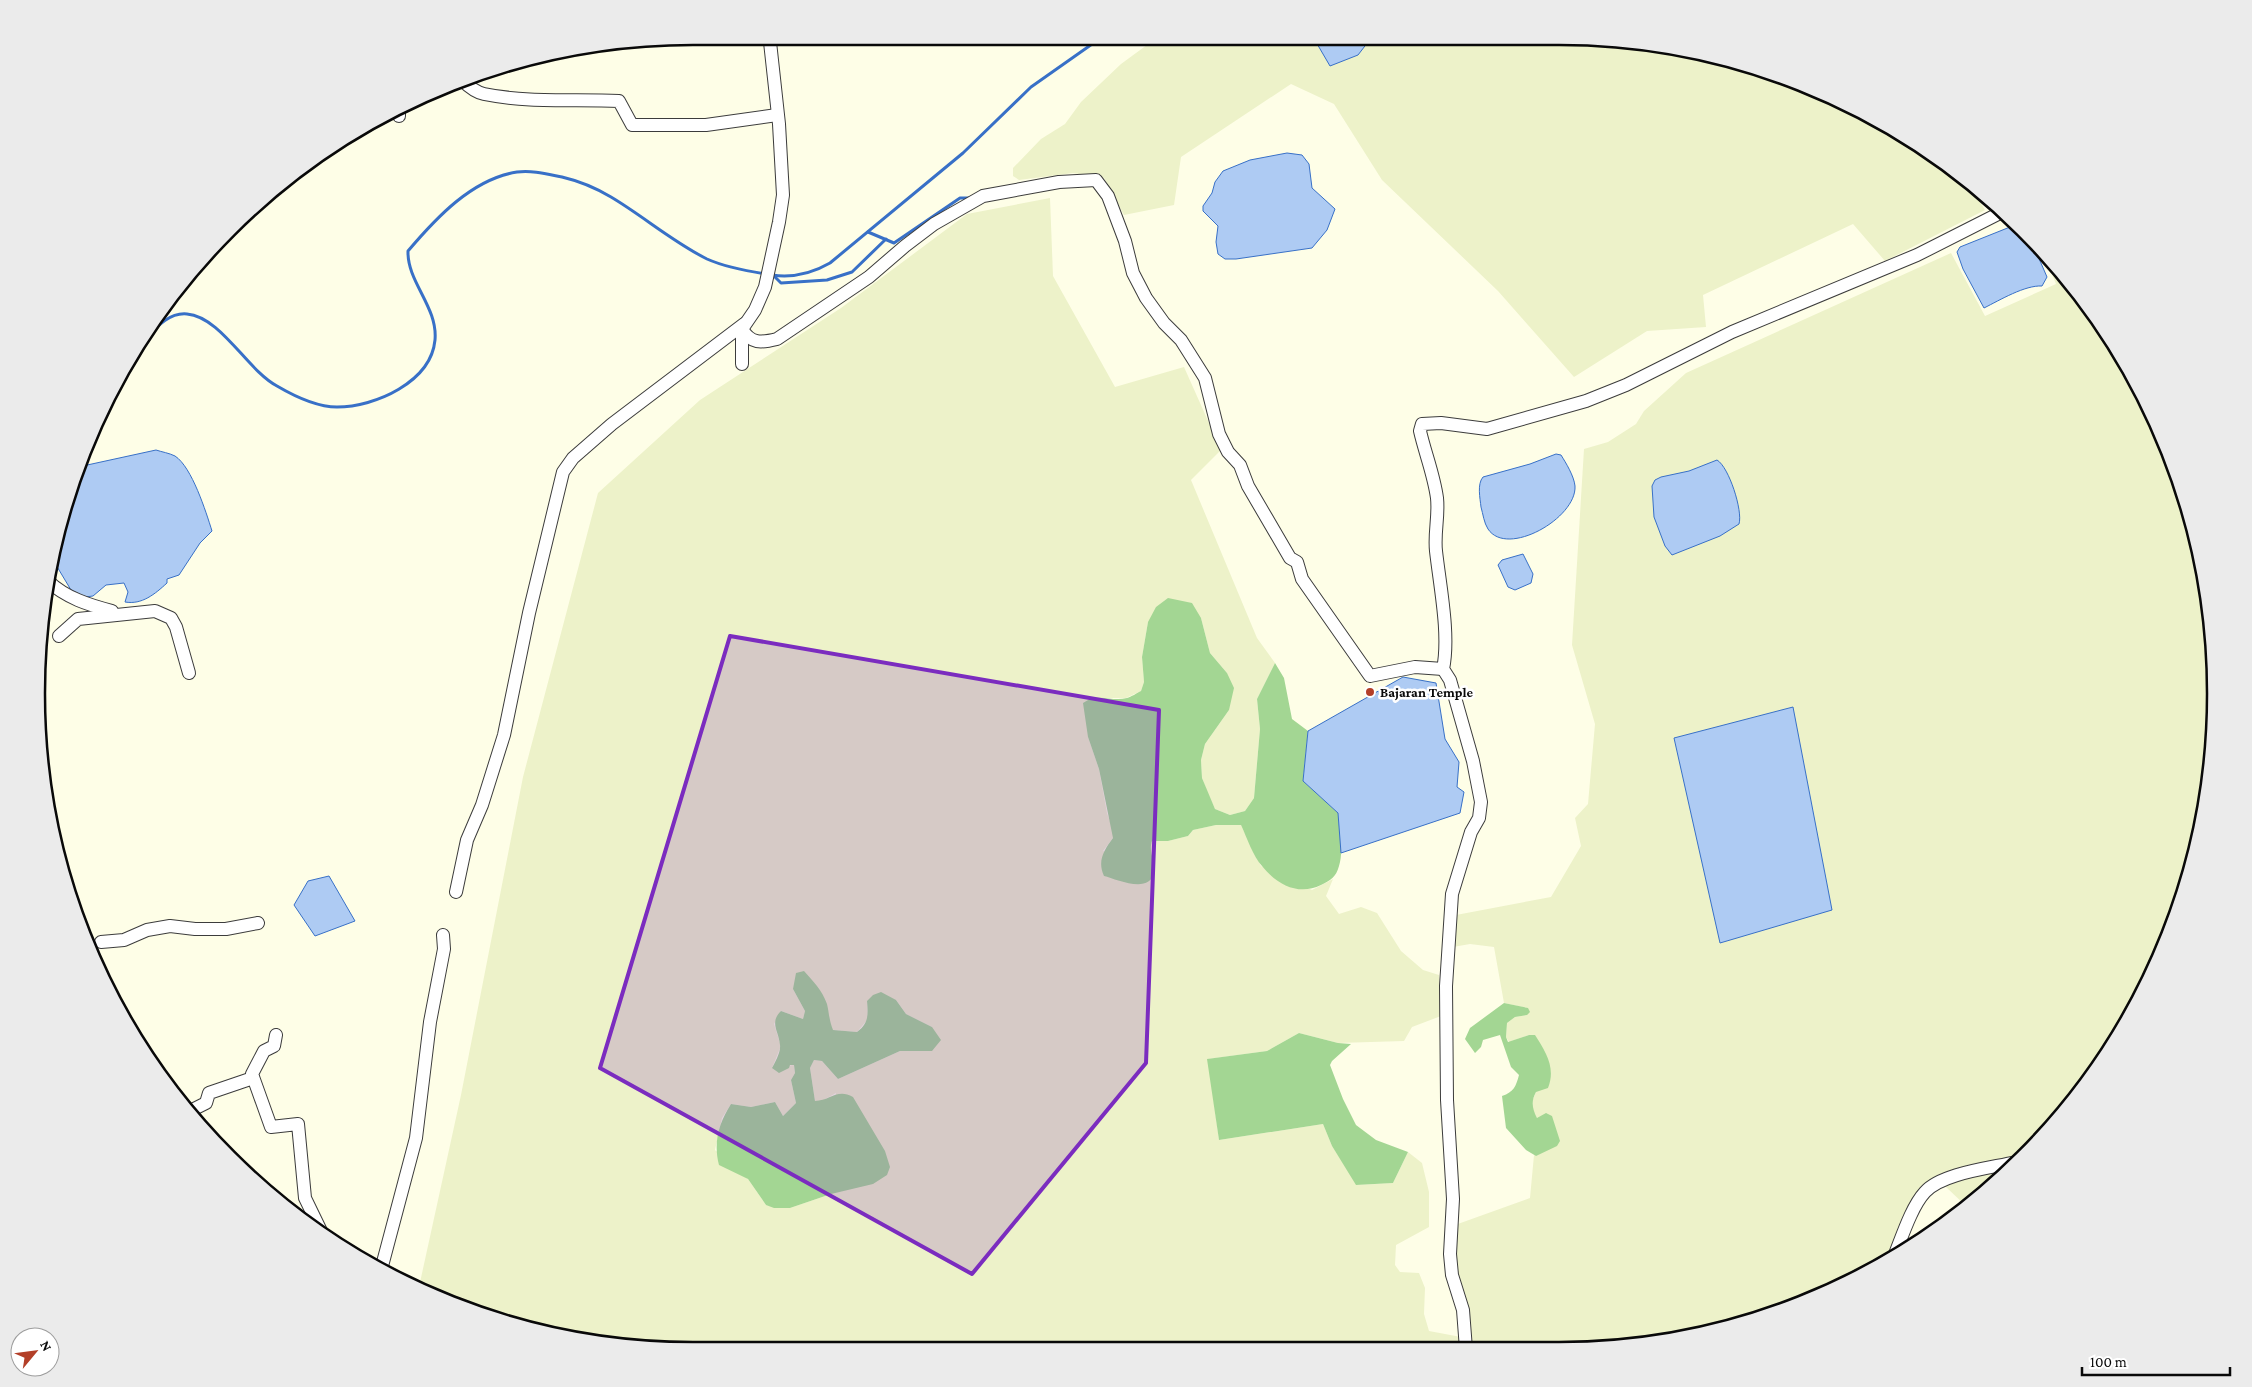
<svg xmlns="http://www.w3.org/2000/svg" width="2252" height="1387" viewBox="0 0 2252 1387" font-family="'Crimson Pro',serif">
<rect width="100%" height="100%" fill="#fefee7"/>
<g fill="#edf2c9" fill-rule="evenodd">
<path d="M1151,42H1644L1810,86L1958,172L1968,181L1985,210L1885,261L1853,224L1703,295L1706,327L1647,331L1574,377L1498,291L1382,180L1334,104L1291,84L1181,157L1174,205L1124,215L1104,178L1073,173L1019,180L1013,176V168L1041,139L1065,124L1081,102L1121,64Z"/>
<path d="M1050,198L1053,276L1115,387L1184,367L1221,450L1191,480L1257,638L1275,663L1257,699L1260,729L1254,798L1245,811L1230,815L1215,809L1208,794L1202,778L1201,760L1205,744L1229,710L1227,673L1210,653L1201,618L1148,622L1142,657L1144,682L1141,691L1126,698H1091L1088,737L1099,769L1107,813L1113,830V838L1103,851L1154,872L1149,848L1152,841H1168L1188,836L1193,830L1216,825H1241L1261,866L1312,890L1333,879L1326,896L1339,914L1361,907L1377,913L1401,951L1423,970L1439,975L1441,1016L1412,1027L1404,1041L1338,1043L1299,1033L1267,1051L1208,1059L1219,1140L1323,1124L1332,1146L1357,1185L1393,1183L1408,1152L1422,1163L1429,1192V1227L1396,1245L1395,1265L1400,1272L1419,1273L1425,1288L1424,1314L1429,1331L1461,1337V1349L608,1345L442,1301L419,1287L461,1095L523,777L598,493L700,400L841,308L967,214ZM793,989L827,1005V1014L832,1030L857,1032L868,1019L867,1001L896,1000L906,1014L932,1027V1051H900L838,1079L822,1061L814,1060L810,1068L815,1101H822L836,1093L831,1194L790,1208L766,1205L748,1179L715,1150L722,1118L731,1104L751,1107L775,1102L783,1116L796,1103L791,1080L795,1073L794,1065L772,1068L781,1046L774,1024L781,1011L803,1019L805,1011Z"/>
<path d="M2043,252L2052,260L2128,365L2181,482L2210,607L2214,736L2193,863L2148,984L2080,1093L2021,1156L1940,1176L1904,1222L1885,1263L1770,1316L1602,1349H1552L1546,1344L1534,1349H1472L1468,1307L1453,1255L1455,1225L1530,1198L1534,1155L1536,1156L1537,1118L1532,1109L1533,1099L1536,1092L1529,1035L1509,1042L1506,1037L1507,1023L1515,1017L1527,1015V1008L1504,1003L1494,947L1470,944L1453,947L1456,915L1551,897L1581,846L1575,818L1588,804L1595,724L1572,645L1584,449L1608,442L1636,424L1644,411L1686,373L1951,253L1985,316L2056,284Z"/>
<path d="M2011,1167L1992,1187L1966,1206L1945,1186L1952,1181Z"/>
</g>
<g fill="#a3d693">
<path d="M1168,598L1192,603L1201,618L1210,653L1227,673L1234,688L1229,710L1205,744L1201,760L1202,778L1215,809L1230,815L1245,811L1254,798L1260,729L1257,699L1275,663L1284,678L1292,719L1308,731L1303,781L1338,813C1339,830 1344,850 1339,866C1336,877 1331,880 1321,885C1299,896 1277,885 1262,866C1253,856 1247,838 1241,825H1216L1193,830L1188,836L1168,841H1152C1148,853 1156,861 1154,872C1150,895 1116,879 1104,876C1097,861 1104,850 1113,838L1099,769L1088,737L1083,703C1098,692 1111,702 1127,698C1131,697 1137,693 1141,691L1144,682L1142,657L1148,622L1156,607Z"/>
<path d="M804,971C813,981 822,990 827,1004C829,1012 829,1020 833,1030L857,1032C869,1023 868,1015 867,1001L873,995L881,992L896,1000L906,1014L932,1027L941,1040L932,1051H900L838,1079L822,1061L814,1060L810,1068L815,1101C830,1101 837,1088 853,1097L885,1151L890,1167L887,1175L873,1184L831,1194L790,1208H774L766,1205L748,1179L719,1165C713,1142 719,1123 731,1104L751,1107L775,1102L783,1116L796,1103L791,1080L795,1073L794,1065H790L789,1068L779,1073L772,1068C775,1062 781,1052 780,1045C779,1031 769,1023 781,1011L803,1019L805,1011L793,989L796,973Z"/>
<path d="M1504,1003L1528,1008L1530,1012L1527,1015L1515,1017L1507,1023L1506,1037L1508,1042L1529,1035H1535C1546,1052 1556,1068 1548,1088L1536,1092C1531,1101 1532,1108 1537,1118L1546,1113L1552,1116L1560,1141L1557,1146L1536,1156L1526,1150L1506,1128L1502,1096C1514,1092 1516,1086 1519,1075L1511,1067L1500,1035L1483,1040L1481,1047L1475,1053L1465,1039L1470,1028Z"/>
<path d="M1299,1033L1338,1043L1351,1044L1332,1061L1330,1065L1343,1099L1356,1125L1376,1140L1408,1152L1393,1183L1356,1185L1332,1146L1323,1124L1219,1140L1207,1059L1267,1051Z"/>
</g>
<g fill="#aecbf3" stroke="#3870c7">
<path d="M1316,42H1368L1358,55L1330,66Z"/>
<path d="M1287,153L1302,155L1309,164L1312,188L1335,209L1327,230L1312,248L1236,259H1225L1218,254L1216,242L1218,226L1203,211V206L1212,193L1215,182L1223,171L1250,160Z"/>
<path d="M2015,225L2031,240L2047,277L2042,286C2025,285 2000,300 1984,308L1963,269L1957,252L1960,247Z"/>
<path d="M156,450C162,452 169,453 175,456C192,467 206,512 212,531L200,543L179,575L167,579V583C155,594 142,605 125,602L128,592L124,583L106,585L93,596L85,597L71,590L53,560L71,483L78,467Z"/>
<path d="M1556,454L1561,455C1566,463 1574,476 1575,486C1577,518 1507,558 1488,529C1484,523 1483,514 1481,507C1480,498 1477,484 1483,477L1530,464Z"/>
<path d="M1717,460C1729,467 1743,511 1739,524L1720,536L1672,555L1665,546L1654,517L1652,486L1655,480L1661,477L1689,471Z"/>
<path d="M1523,554L1533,574L1531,583L1515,590L1508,587L1498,565L1502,560Z"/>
<path d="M1403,677L1436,683L1445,739L1459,762L1457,787L1464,792L1460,813L1341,853L1338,813L1303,781L1308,731Z"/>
<path d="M1793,707L1832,910L1720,943L1674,738Z"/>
<path d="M329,876L355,921L315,936L294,905L308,881Z"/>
</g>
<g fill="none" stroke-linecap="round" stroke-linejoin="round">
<g stroke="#3870c7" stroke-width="3">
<path d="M868,232L894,243L960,198H970"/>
<path d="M772,275C793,278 811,274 830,263L963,153L1031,87L1095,42"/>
<path d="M773,275L781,283L827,280L852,272L886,239"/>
<path d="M141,343C154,330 168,312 187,314C221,317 247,370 277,386C294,396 317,407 337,407C375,407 431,382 435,340C438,307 407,282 408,251C436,218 472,179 517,172C532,170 547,174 562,177C579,181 596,188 611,197C643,216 673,242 707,259C725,267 746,271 766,274"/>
</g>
<defs>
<g id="minor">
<path d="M462,80C468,86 475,92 484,94C528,103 575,99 619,101L632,125H706L777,115"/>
<path d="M399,116V106"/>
<path d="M742,329C751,344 761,343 777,339L869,277L905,246L934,224L983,196L1059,182L1096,180L1108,196L1125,241L1133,273L1146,298L1164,323L1181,340L1205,378L1219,434L1228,452L1240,465L1248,486L1290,558L1297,562L1302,579L1370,676L1415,667L1443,669"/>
<path d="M742,364V329L755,310L765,287L779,222L783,195L779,124L770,42"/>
<path d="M48,581C66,598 89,605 112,611"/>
<path d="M59,636L78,619L155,611L171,618L176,627L189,673"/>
<path d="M456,892L467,840L482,805L504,735L529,613L563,472L573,458L612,424L744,324"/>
<path d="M101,942L124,940L147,930L170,926L195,929H226L258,923"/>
<path d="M276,1035L274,1046L264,1051L252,1074L271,1127L298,1124L305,1198L321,1231"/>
<path d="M190,1111L206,1103L209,1093L253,1078"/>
<path d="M1893,1259C1901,1240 1911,1207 1925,1192C1942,1173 1991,1168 2016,1162"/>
<path d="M382,1266L416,1138L430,1022L444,949L443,935"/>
<path d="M1466,1349L1463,1310L1452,1275L1450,1254L1453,1199L1447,1100L1446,986L1452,894L1471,832L1479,818L1481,802L1473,761L1450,680L1443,669C1450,635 1440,587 1436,551C1434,533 1439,516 1437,498C1434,475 1425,453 1420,431L1422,424L1441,423L1487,429L1586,401L1626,385L1732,332L1917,255L2002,212"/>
</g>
</defs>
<use href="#minor" stroke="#3c3c3c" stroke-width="14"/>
<use href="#minor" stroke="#fff" stroke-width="12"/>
</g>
<path fill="#7b2cbf" fill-opacity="0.2" stroke="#7b2cbf" stroke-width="4" stroke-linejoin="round" d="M730,636L1159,710L1146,1063L972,1274L600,1068Z"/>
<circle fill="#b33f28" stroke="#fff" stroke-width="2" cx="1370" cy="692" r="5"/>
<g text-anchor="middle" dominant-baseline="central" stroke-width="5" stroke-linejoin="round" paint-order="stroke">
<g font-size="14" font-weight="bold" fill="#090909" stroke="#fff" text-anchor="start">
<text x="1380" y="692">Bajaran Temple</text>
</g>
</g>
<path d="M0 0H2252V1387H0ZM693 45H1559A648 648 0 0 1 2207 693V694A648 648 0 0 1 1559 1342H693A648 648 0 0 1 45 694V693A648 648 0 0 1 693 45Z" fill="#ebebeb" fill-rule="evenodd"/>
<path fill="none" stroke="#090909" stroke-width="2.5" d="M693 45H1559A648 648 0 0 1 2207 693V694A648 648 0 0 1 1559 1342H693A648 648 0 0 1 45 694V693A648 648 0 0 1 693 45Z"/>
<g transform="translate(35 1352) rotate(61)"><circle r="24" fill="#ffffff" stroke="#9d9d9d"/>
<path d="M0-4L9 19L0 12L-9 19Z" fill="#b33f28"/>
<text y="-8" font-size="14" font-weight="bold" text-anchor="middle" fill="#090909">N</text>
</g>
<path d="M2082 1367v8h148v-8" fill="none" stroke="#090909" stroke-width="2.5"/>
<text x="2090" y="1367" font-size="15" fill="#090909" stroke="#ffffff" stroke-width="4" paint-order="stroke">100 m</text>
</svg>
